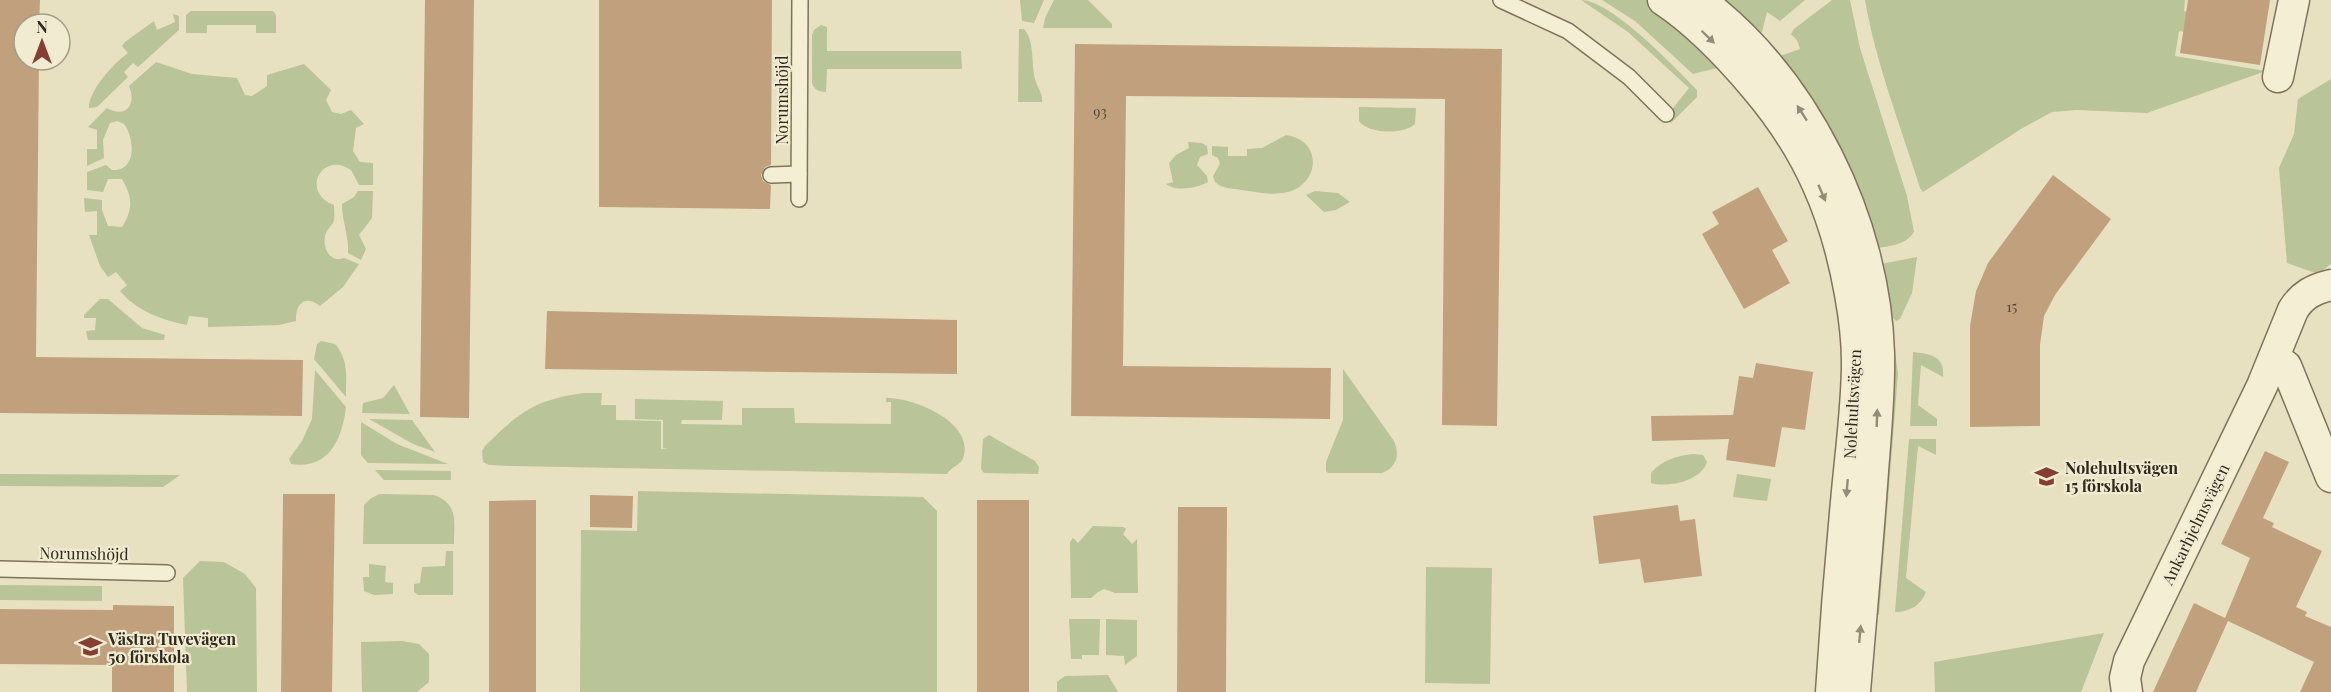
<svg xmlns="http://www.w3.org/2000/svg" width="2331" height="692" viewBox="0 0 2331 692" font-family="'Playfair Display',serif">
<rect width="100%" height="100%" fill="#e7e1c2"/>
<g fill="#b9c498">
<path d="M1020,0H1044L1034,23L1022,21Z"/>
<path d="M1054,0H1088L1112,24V28H1043L1045,18Z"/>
<path d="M1581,0C1611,0 1676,68 1697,90V97L1671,123L1666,117L1689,88L1628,32Z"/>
<path d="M1602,0H1651L1729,65L1693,74L1635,21Z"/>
<path d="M1712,0H1805L1780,21L1767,12L1762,32L1753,37Z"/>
<path d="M1832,0H1850L1860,48L1907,196L1914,232C1905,246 1888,246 1872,249L1775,60L1780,56L1800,49L1797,40L1791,34L1794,29Z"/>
<path d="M1865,0H2185L2184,11L2210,15L2206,35L2179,31L2175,56L2266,71L2147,113L2077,110L2052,112L2021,129L1923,192L1920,188C1901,127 1876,64 1865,0Z"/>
<path d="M191,11H273L276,15V33H256V25H207V33H186V15Z"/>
<path d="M173,14L179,16V30L138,67L133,63L124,72L128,77L97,107L89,108C88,91 115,62 128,53L122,46L125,42L154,21L157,30L175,22Z"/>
<path d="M821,25L827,27V51H961L962,69H827L826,92C820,92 814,90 812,83V35L814,30Z"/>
<path d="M1019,29H1024C1035,41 1031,63 1035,79C1037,87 1043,93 1042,102H1018Z"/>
<path d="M156,62L192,74L237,78L245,95L252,96L267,86V75L304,64L331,90L326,100L332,112L341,114L351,110L364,124L356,128L353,151L360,162L373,163V185H359L351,170C323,150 299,192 334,205C334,210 335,216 334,220C333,225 328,228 326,233C321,245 329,264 344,258L359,264L343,287L320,306C305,294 295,304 296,321L279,325L208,327V318L189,316L187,325C162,320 137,311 120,291L127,285L116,272L108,277L100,266L89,235H97V211L85,212L84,198L102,200V210L108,226L122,227C133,209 133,198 122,179H108L103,192L87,190V172L106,165L112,170C137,172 135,138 124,124L117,121L110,123L103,140L104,158L87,166V149H97V130L88,127L107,108C126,119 137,104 129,86Z"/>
<path d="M2331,79V264L2318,274L2287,263L2279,168L2294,134L2298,99Z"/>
<path d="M1359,107L1416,108L1415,124C1404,135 1368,134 1359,121Z"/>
<path d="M1286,135C1324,141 1319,184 1288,192C1272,196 1256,192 1241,190C1232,188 1222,189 1215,182L1213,176L1220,164L1218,158L1212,155V146L1228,147V156H1247V149L1262,148Z"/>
<path d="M1188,142L1202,143L1207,146L1208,154L1200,157L1197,165L1207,176L1208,182C1198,188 1175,192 1166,184L1173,182L1169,163L1176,155L1189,148Z"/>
<path d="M358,191H373L372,218L359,235L366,249L361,260L348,253C349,235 342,222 342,204L354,197Z"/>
<path d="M1315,191L1338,193L1350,202L1336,210L1324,212L1306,195Z"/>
<path d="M1917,257L1912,293L1900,319L1896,321L1885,309L1876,265Z"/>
<path d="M100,299H108L142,328L165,335L164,340H88L86,331L95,330L96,318H84V315Z"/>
<path d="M321,341L335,344C349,360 346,377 346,397L314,359L317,344Z"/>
<path d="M1913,352C1931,354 1945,356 1943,377L1921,365L1918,405L1937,419V426H1910Z"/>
<path d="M1895,354L1898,373L1879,615H1876L1892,355Z"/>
<path d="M1343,369L1394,441C1400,455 1397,467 1382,473H1328L1326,471V462L1343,420Z"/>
<path d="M315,370L346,407C342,438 330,470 291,464L289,459L302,441L312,419Z"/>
<path d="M394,385L410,414L362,413L363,403L383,398Z"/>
<path d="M584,393H602L601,405H616V420L661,421V449H667L663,448V420L635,419V399L723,401L722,420H682L681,424L742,425V408H794L795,423L891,424V402H886V398C912,397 976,422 963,458C961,465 951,467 947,474L511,466L489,465L483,462L482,451L485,446C518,413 536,399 584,393Z"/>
<path d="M369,419L412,420L435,452L413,444Z"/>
<path d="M361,422L397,444L448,464L368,463L361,455Z"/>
<path d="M989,435L1035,461L1039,467L1038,474L984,473L981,469L983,439Z"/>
<path d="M1909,439H1936V455L1918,446L1906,578L1926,592C1921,605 1910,612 1895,612Z"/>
<path d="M1693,454L1703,455L1707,462C1701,481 1668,488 1651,483V473C1662,460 1676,456 1693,454Z"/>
<path d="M375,470L451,471V480H384Z"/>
<path d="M0,474L180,475L163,487L0,486Z"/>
<path d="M1737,474L1771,479L1767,501L1733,497Z"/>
<path d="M638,491L923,497L937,511V692H580L581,530L637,531Z"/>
<path d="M379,494L434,495C459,504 454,522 454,544H363L364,505L370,499Z"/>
<path d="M1093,526L1123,527L1126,529L1123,534L1132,544L1137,539L1138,593H1115L1104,589L1098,592L1091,598H1071L1070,542L1073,538L1078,543Z"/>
<path d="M446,551H453V595H418L414,592V584L420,583L422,567L445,566Z"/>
<path d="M200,561L224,562L245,574L256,588L257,692H187L183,578Z"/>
<path d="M369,564L386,566L385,582L393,583V594L374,595L364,591L363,577H369Z"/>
<path d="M1426,567L1492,568L1490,684L1425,683Z"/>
<path d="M0,585L102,586V601L0,600Z"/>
<path d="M1069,619H1100L1099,655H1082V659H1071Z"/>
<path d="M1106,619L1137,620V656L1125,665L1124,656L1106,655Z"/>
<path d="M2104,633L2081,692H1935L1934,662Z"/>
<path d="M402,641L419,644L429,654V682L417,692H362L361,642Z"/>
<path d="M1108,675L1118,692H1057V682L1065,676Z"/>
</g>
<g fill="#c1a17d">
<path d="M0,0H40L39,24H24V60H39L36,357L303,360L302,416L0,413Z"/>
<path d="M425,0H474L469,418L420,417Z"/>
<path d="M599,0H772L771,165L765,167L761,175L763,181L771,185L770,209L599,207Z"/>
<path d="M2188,0H2270L2260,65L2180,53Z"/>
<path d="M1075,44L1502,49L1497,426L1442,425L1445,99L1126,96L1123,366L1331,368L1330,419L1071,416Z"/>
<path d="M2053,175L2111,219L2055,295L2044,316L2040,345V426L1970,427V326L1976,291L1988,263Z"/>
<path d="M1758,187L1788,241L1772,250L1790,283L1744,309L1702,234L1719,224L1712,212Z"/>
<path d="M547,311L957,320V374L545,369Z"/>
<path d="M1756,363L1813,372L1805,430L1782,427L1775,467L1726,460L1729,439L1652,441L1651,416L1733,415L1739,376L1753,378Z"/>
<path d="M2265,451L2289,462L2263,518L2274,523L2272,527L2322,551L2296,607L2307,612L2305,616L2331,627V692H2300L2314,662L2228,621L2196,692H2153L2194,603L2225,618L2250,558L2221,544Z"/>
<path d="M283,494H335L332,692H281Z"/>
<path d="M590,495L633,496L632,528L590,527Z"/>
<path d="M536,500V692H489V501Z"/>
<rect x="977" y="500" width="52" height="192"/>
<path d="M1678,505L1680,521L1695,519L1702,576L1644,583L1640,559L1599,564L1593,516Z"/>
<path d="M1178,507H1227L1226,692H1177Z"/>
<path d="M113,605L174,606V692H112V665L0,664V609L113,610Z"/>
</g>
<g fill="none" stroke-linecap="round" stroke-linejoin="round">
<defs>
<g id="lane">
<path d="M1501,0L1568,31L1629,77L1666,114"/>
<path d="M771,175L799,174"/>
<path d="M799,199L800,0"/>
<path d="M0,569L167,573"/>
</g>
<g id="street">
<path d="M1663,0C1698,23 1728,55 1755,87C1808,149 1836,214 1850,294C1854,316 1857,339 1857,362C1857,408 1850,456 1846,502C1840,565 1835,628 1831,692"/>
<path d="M1700,0C1806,80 1875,221 1879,353C1880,392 1876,432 1873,471C1868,544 1861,618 1855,692"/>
<path d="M2278,77L2294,0"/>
<path d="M2274,358L2286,366L2331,477"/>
<path d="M2127,692L2125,678L2129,661L2262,386L2293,310C2302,295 2314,289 2331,285"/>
</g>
</defs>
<use href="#lane" stroke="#7f735c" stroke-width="18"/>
<use href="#street" stroke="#7f735c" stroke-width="33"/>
<use href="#lane" stroke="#f3eed4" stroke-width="15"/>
<use href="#street" stroke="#f3eed4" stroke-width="30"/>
</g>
<defs><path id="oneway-solid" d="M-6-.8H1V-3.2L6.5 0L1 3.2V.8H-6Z" transform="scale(1.5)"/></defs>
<g fill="#928c79">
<use href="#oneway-solid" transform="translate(1708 37) rotate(44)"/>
<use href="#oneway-solid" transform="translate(1802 113) rotate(-123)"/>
<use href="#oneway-solid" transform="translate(1822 193) rotate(66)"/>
<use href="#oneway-solid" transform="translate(1877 418) rotate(-88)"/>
<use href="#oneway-solid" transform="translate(1847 488) rotate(95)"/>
<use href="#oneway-solid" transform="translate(1860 634) rotate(-85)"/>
</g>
<defs>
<symbol id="school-bare" viewBox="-9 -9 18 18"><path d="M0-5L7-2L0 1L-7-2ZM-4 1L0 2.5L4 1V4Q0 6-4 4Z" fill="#863d34" stroke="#f0ebd1" stroke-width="2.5" paint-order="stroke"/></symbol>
</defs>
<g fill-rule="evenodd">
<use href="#school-bare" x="2030" y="460" width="33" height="33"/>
<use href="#school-bare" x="74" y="630" width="33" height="33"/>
</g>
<g text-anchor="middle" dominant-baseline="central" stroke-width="4.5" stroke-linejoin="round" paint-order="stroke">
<g font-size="14" fill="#554736">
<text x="1100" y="111">93</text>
<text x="2012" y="306">15</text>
</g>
<g font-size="16" fill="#31291e" stroke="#f0ebd1">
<text transform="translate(781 100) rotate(-90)">Norumshöjd</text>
<text transform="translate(1852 404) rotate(-87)">Nolehultsvägen</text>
<text transform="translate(2195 524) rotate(-64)">Ankarhjelmsvägen</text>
<text transform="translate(84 553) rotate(1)">Norumshöjd</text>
</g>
<g font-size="16" font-weight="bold" fill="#31291e" stroke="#f0ebd1" text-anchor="start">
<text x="2065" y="467">Nolehultsvägen<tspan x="2065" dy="18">15 förskola</tspan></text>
<text x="108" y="638">Västra Tuvevägen<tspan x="108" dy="18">50 förskola</tspan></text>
</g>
</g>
<g transform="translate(42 42)"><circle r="28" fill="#f0ebd1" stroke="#a49d89" stroke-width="1.5"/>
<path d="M0-4.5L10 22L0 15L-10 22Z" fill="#863d34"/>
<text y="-9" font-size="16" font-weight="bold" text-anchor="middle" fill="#31291e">N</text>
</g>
</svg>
